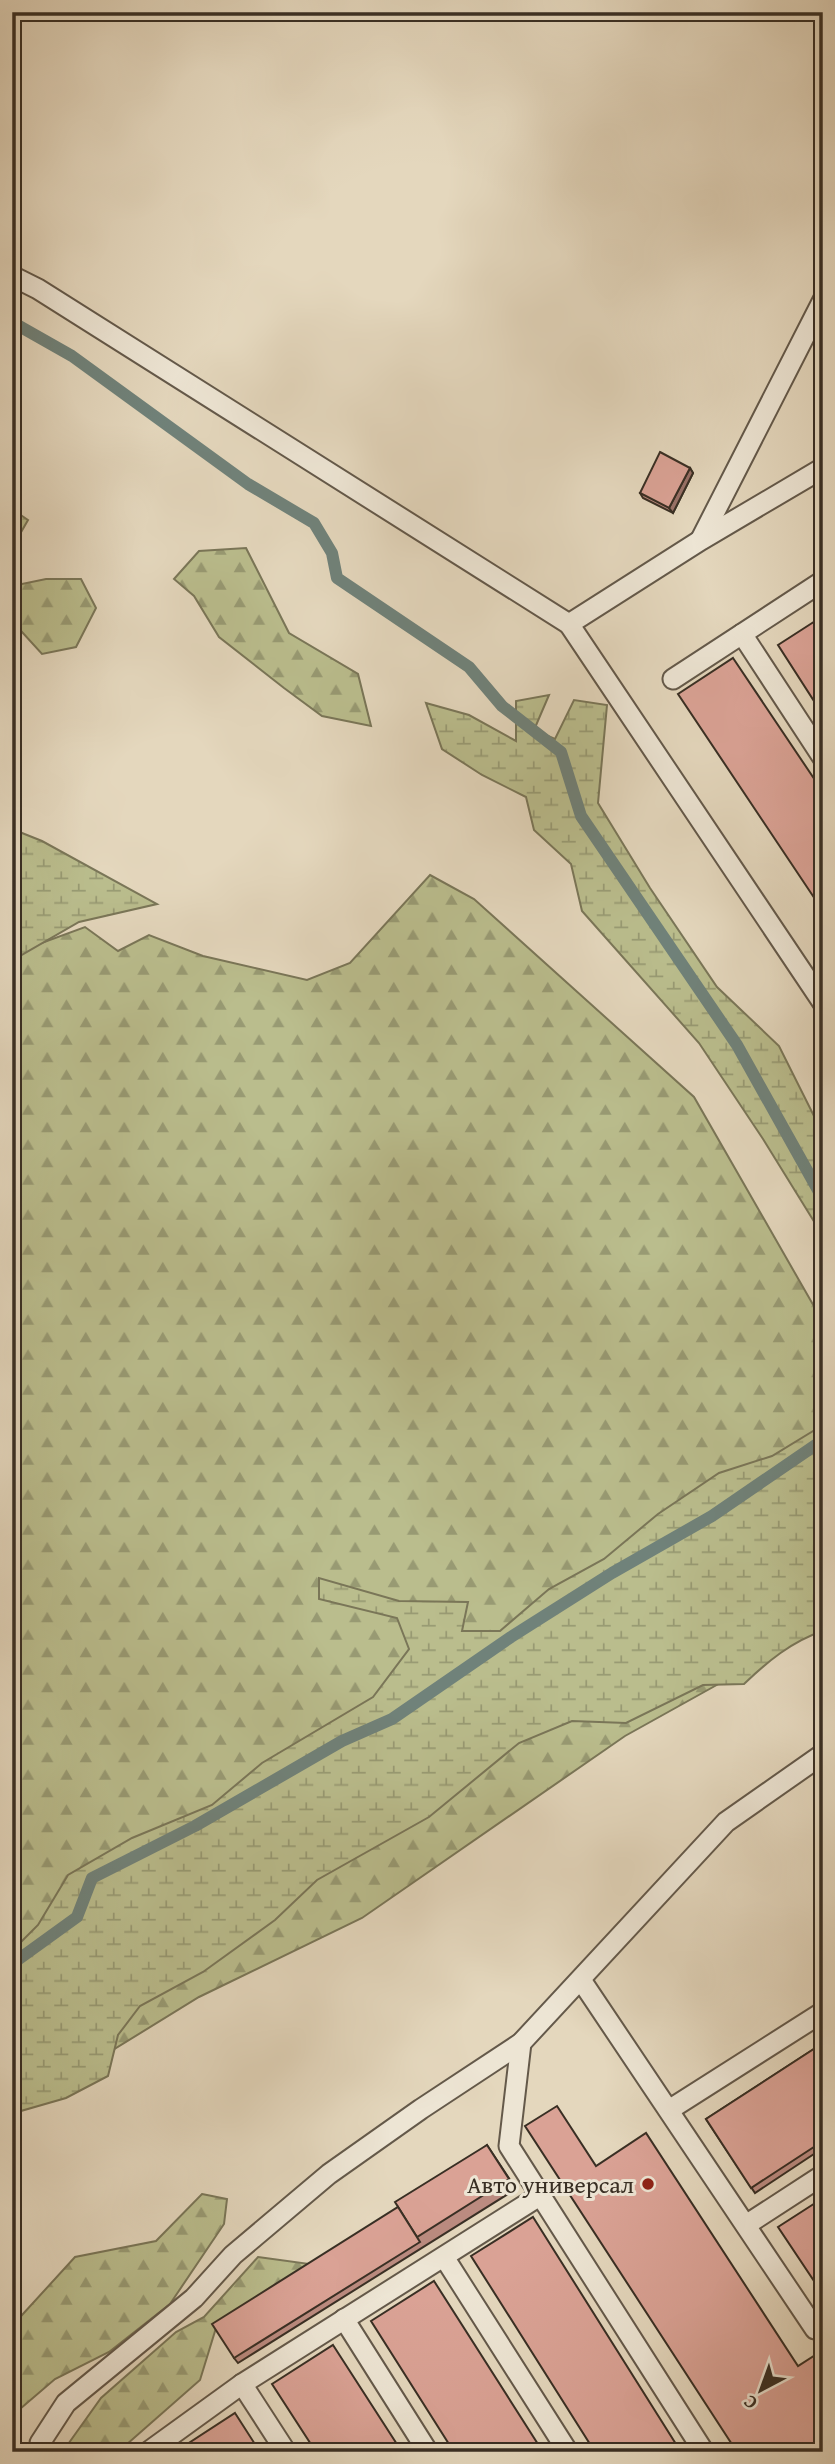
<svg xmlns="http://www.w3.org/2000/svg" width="835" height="2464" viewBox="0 0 835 2464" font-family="'Gentium Book Plus',serif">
<defs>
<pattern id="forest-firs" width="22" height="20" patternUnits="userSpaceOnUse" patternTransform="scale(1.75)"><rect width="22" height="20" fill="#babd8d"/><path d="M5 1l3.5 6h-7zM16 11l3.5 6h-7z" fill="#989a73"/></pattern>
<pattern id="wetland-marsh" width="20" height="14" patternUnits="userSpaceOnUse" patternTransform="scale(1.75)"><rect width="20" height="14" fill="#babd8d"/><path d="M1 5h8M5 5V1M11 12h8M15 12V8" fill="none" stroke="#989a73"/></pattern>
</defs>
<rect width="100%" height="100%" fill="#e4d7bd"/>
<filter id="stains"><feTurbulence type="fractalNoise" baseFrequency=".00286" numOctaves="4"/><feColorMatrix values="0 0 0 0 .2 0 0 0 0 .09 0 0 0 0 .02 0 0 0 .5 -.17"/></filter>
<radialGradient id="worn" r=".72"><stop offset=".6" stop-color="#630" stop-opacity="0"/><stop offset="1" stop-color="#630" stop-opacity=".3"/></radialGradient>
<g fill="url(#forest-firs)" stroke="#7a7658" stroke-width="2">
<path d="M12,509L28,520L12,548Z"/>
<path d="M246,548L289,633L358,674L371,726L322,716L284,688L219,637L194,596L174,579L199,551Z"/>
<path d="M46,579H81L96,608L76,647L42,654L12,621V586Z"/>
<path d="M430,875L474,899L694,1097L823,1322V1595L740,1672L625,1736L362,1918L199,1997L12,2112V949L28,948L85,927L118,951L149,935L203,956L307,980L350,963Z"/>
<path d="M202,2194L227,2199L224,2224L170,2304L109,2352L55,2379L20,2409L12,2403V2326L75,2257L156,2241Z"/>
<path d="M258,2257L317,2265L216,2328L200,2380L118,2452H66V2447L101,2398L176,2332L204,2317Z"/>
</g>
<g fill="url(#wetland-marsh)" stroke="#7a7658" stroke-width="2">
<path d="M549,695L534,730L555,739L574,700L607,705L598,803L650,888L717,987L779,1046L823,1134V1236L763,1139L699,1043L582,911L571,864L534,830L526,797L482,775L442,749L426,703L469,715L516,741V701Z"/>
<path d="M12,829L42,841L157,904L79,922L18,957L12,954Z"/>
<path d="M823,1425V1631C792,1641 767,1662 744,1684L703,1685L626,1723L572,1721L519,1743L429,1817L317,1880L275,1920L203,1972L140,2006L118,2035L108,2076L66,2098L21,2111L12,2121V1951L38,1925L68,1875L132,1838L212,1805L262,1763L373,1697L409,1649L397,1618L319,1599V1578L399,1601L468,1602L462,1631H500L549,1589L604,1559L658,1514L719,1473L772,1456Z"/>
</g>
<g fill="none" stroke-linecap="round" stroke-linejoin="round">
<g stroke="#70827a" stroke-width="12">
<path d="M12,322L72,356L248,484L314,523L332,553L337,578L469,667L502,706L561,752L581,816L737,1045L823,1199"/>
<path d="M12,1964L77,1917L92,1878L195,1826L342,1741L392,1719L511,1637L612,1573L712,1516L823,1440"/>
</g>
<defs>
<g id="lane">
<path d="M12,276L38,289L569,624L701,540L823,468"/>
<path d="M701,539L823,300"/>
<path d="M569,624L823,1003"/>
<path d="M742,634L823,758"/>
<path d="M673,679L823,581"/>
<path d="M581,1980L815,2329L823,2324"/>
<path d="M521,2043L509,2146L704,2452"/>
<path d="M669,2110L823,2012"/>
<path d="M746,2225L823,2175"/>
<path d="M444,2257L568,2452"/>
<path d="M344,2319L428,2452"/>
<path d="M242,2384L286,2452"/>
<path d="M41,2452L40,2443L66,2403L194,2298L233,2255L329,2174L421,2109L521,2043L726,1822L823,1754"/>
<path d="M148,2452L242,2384L541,2195"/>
</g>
</defs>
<use href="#lane" stroke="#64594a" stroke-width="23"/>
<use href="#lane" stroke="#ede5d4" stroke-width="19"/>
</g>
<g fill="#bb8b80" stroke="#392f24" stroke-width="2">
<path d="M690,468L693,473L673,513L643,498L640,493Z"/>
<path d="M823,2043V2148L755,2193L706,2119Z"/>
<path d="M487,2145L516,2189L238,2363L234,2358Z"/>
</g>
<path fill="#997168" stroke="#392f24" stroke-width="2" d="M690,468L693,473L673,513L669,508Z"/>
<g fill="#daa295" stroke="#392f24" stroke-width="2">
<path d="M660,452L690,468L669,508L640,493Z"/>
<path d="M823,616V715L778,645Z"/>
<path d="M733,658L823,792V911L678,694Z"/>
<path d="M823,2043V2141L751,2188L706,2119Z"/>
<path d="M557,2106L596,2166L646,2133L798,2366L823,2350V2452H737L525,2126Z"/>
<path d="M487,2145L509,2179L417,2237L395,2202Z"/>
<path d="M823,2198V2289L820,2290L778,2227Z"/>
<path d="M398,2207L420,2242L234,2358L212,2324Z"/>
<path d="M533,2217L681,2452H595L471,2256Z"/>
<path d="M434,2281L543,2452H454L371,2321Z"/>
<path d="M333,2345L402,2452H316L272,2384Z"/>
<path d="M235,2413L260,2452H175Z"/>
</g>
<circle fill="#8f2418" stroke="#ede5d4" stroke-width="2.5" cx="648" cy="2184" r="7"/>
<g text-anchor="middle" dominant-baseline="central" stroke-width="6" stroke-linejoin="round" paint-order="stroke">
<g font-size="24" fill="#392f24" stroke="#ede5d4" text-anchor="end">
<text x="634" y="2184">Авто универсал</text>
</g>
</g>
<rect width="835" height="2464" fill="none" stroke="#e4d7bd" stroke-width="42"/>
<rect x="14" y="14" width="807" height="2436" fill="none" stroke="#392f24" stroke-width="3.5"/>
<rect x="21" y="21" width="793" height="2422" fill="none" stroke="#392f24" stroke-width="2"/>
<g transform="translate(761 2390) rotate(221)" stroke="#ede5d4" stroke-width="5" paint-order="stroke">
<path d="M0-5L12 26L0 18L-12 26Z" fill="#392f24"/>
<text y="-10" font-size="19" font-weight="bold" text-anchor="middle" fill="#392f24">С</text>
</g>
<rect width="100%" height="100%" filter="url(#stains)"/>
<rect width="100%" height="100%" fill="url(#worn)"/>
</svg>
